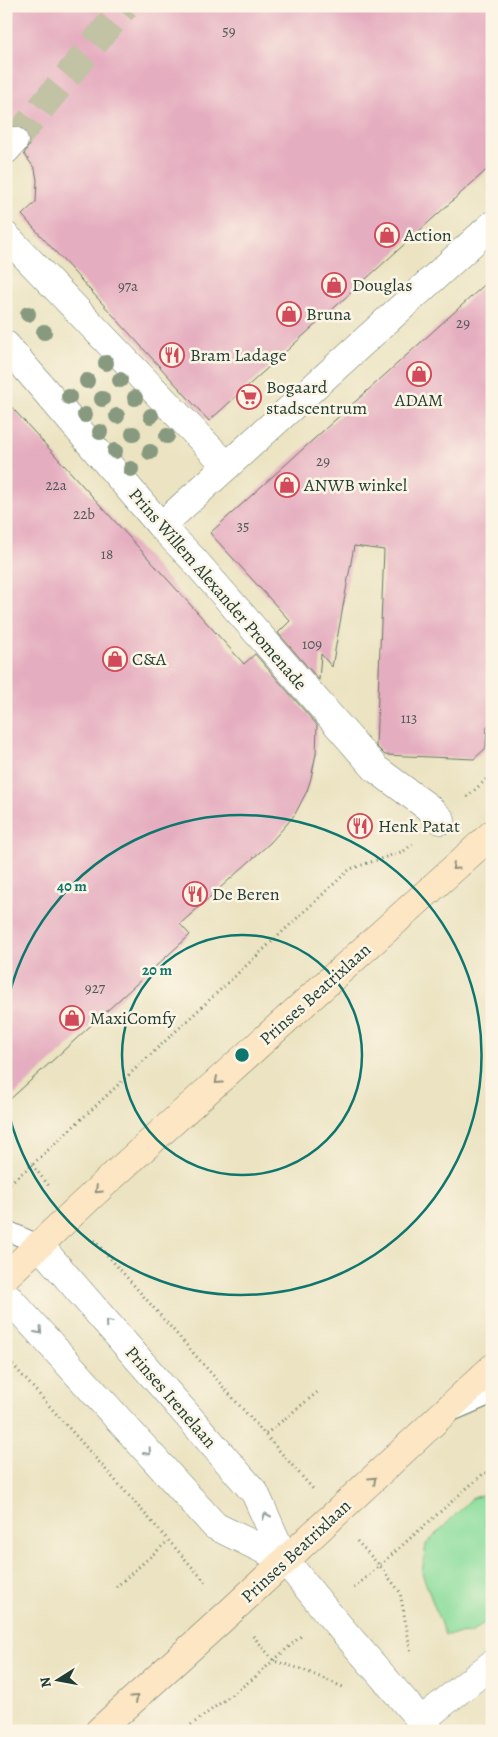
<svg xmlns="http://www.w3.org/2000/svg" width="498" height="1737" viewBox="0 0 498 1737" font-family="Alegreya,serif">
<rect width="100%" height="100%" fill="#fcf5e5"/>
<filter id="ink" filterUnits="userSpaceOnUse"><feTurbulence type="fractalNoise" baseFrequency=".02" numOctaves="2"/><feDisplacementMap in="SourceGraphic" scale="10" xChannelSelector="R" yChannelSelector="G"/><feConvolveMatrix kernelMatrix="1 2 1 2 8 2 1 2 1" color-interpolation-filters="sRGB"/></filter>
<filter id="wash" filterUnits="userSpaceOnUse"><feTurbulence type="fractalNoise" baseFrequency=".0096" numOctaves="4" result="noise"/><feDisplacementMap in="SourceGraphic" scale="20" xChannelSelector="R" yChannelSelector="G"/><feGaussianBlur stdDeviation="1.12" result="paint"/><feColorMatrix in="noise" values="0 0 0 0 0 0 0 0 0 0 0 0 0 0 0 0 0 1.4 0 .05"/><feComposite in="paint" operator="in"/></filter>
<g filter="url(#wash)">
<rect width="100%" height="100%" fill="#ebe3c1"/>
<path fill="#8ede9e" stroke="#568e69" d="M492,1491V1617L471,1633L445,1635L422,1573L426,1544L471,1499Z"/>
<g id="blocks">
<g fill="#e5adc0">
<path d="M6,6H492V165L209,421L22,215L36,202L37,180L35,169L24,154L29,145V136L25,130L18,126H10L6,128Z"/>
<path d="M492,278V722L487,726L486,748L474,759L385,755L376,746L384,550L354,546L332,667L321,654L319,680L278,633L290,621L210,533Z"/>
<path d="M6,401L244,664L255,654L317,725L316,754L311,778L307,791L295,814L287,824L270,843L180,924L190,935L6,1103Z"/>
</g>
</g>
</g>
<g filter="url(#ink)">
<use href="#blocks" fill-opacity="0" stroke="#667765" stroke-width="1"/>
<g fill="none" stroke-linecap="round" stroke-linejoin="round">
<path stroke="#c2c2a5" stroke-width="28" stroke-dasharray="28 14" stroke-linecap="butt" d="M14,141L125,6"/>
<defs>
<g id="lane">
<path d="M6,1230L39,1245"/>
<path d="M455,1410L492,1394"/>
</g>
<g id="street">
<path d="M6,150L14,141"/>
<path d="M6,236L227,466"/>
<path d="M6,345L161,526L193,559L376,769L429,808L441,820"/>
<path d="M161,526L492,225"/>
<path d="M39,1245L255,1493L285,1560L327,1612L430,1731"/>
<path d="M6,1295L215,1526L285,1560"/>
<path d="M422,1720L492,1664"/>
</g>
<g id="secondary">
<path d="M6,1276L104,1184L492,834"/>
<path d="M99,1731L232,1610L492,1368"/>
</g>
</defs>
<use href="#lane" stroke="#667765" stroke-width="21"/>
<use href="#street" stroke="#667765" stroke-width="29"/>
<use href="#secondary" stroke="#667765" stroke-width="29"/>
<g stroke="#667765" stroke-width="3" stroke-dasharray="1 4" stroke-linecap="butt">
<path d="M467,797L492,774"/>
<path d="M32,1165L50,1187"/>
<path d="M6,1186L32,1165L350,869L404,851L415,842"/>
<path d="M94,1240L313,1489"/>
<path d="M6,1357L208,1585"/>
<path d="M266,1434L320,1390"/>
<path d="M357,1541L380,1566L400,1592L411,1653"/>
<path d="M116,1587L168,1541"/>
<path d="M354,1588L484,1473L492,1472"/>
<path d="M253,1636L274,1661L301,1669L343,1687"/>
<path d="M183,1731L254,1678L301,1636"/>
</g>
<use href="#lane" stroke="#fff" stroke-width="19"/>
<use href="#street" stroke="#fff" stroke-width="28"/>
<use href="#secondary" stroke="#fce6c4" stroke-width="28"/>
</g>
<g fill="#87997f">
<circle cx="28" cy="314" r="8"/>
<circle cx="44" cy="332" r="8"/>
<circle cx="106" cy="363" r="8"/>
<circle cx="120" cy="380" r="8"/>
<circle cx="87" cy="381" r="8"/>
<circle cx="69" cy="397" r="8"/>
<circle cx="135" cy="398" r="8"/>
<circle cx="102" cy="399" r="8"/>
<circle cx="85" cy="415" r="8"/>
<circle cx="117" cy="416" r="8"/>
<circle cx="151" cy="416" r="8"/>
<circle cx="100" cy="432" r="8"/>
<circle cx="133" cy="434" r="8"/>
<circle cx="167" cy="436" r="8"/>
<circle cx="115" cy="451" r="8"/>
<circle cx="150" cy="452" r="8"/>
<circle cx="131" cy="469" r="8"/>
</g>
<defs><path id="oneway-chevron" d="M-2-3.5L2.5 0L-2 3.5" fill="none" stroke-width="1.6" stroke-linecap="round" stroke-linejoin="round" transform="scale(1.25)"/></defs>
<g stroke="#8e927c">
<use href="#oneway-chevron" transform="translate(455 867) rotate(138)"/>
<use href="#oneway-chevron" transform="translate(218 1081) rotate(138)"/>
<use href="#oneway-chevron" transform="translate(98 1190) rotate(137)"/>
<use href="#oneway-chevron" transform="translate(373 1480) rotate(-43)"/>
<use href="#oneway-chevron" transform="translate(135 1698) rotate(-42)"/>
</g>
<g stroke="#8f9e9a">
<use href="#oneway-chevron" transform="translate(108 1323) rotate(-131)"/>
<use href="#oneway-chevron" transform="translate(39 1331) rotate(48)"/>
<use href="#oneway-chevron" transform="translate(148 1452) rotate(48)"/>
<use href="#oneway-chevron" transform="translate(266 1516) rotate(-114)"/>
</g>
</g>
<g fill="none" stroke="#0f766e" stroke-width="2.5">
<circle cx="242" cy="1055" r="120"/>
<path d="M6 1009A240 240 0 1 1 6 1101"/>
</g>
<defs>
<symbol id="shop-ring" viewBox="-11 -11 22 22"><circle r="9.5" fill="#fcf5e5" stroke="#d1495b" stroke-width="1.5"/><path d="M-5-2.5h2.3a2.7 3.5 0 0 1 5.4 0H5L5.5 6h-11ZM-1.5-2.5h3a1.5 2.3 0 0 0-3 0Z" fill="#d1495b"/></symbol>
<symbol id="restaurant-ring" viewBox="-11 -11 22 22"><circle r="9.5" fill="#fcf5e5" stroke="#d1495b" stroke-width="1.5"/><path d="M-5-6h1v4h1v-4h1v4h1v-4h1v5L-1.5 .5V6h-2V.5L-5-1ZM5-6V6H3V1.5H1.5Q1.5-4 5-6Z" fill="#d1495b"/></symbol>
<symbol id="supermarket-ring" viewBox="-11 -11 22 22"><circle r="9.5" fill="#fcf5e5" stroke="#d1495b" stroke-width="1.5"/><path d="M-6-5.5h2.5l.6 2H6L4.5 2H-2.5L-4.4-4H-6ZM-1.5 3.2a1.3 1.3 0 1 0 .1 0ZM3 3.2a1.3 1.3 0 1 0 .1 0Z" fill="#d1495b"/></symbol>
</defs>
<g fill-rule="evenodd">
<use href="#shop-ring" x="373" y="221" width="28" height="28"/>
<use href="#shop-ring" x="320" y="271" width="28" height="28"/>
<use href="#shop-ring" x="275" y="300" width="28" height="28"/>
<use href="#restaurant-ring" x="158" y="341" width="28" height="28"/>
<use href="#shop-ring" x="405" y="360" width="28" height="28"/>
<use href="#supermarket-ring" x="235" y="383" width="28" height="28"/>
<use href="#shop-ring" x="273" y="471" width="28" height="28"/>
<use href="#shop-ring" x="101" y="645" width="28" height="28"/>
<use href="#restaurant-ring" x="346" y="812" width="28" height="28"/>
<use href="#restaurant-ring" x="181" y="880" width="28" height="28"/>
<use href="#shop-ring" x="58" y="1004" width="28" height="28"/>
</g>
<g text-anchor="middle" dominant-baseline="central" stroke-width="5" stroke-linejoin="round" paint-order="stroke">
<g font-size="15" fill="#505957">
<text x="229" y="31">59</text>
<text x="128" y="286">97a</text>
<text x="463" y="323">29</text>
<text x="323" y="461">29</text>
<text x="56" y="485">22a</text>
<text x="84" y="514">22b</text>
<text x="243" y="526">35</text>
<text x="107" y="554">18</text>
<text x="312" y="644">109</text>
<text x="409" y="718">113</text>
<text x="95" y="988">927</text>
</g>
<g font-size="18" fill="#1f3d34" stroke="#fcf5e5" text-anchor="start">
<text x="404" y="235">Action</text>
<text x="352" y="285">Douglas</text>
<text x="306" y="314">Bruna</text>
<text x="190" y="355">Bram Ladage</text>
<text x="266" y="387">Bogaard<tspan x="266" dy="21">stadscentrum</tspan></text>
<text x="419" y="400" text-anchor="middle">ADAM</text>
<text x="304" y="485">ANWB winkel</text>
<text x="132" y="659">C&amp;A</text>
<text x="378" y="826">Henk Patat</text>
<text x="212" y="894">De Beren</text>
<text x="90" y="1018">MaxiComfy</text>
</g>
<g font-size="18" fill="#1f3d34" stroke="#fcf5e5">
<text transform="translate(218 589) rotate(49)">Prins Willem Alexander Promenade</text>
<text transform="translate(315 994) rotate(-42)">Prinses Beatrixlaan</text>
<text transform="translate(171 1397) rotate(49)">Prinses Irenelaan</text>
<text transform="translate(296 1551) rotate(-43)">Prinses Beatrixlaan</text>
</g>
</g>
<circle cx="242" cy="1055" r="8" fill="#0f766e" stroke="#fcf5e5" stroke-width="2.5"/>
<g font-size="15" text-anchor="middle" font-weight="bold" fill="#0f766e" stroke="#fcf5e5" stroke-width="5" stroke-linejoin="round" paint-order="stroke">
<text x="72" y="891">40 m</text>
<text x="157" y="975">20 m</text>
</g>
<rect width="498" height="1737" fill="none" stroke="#fcf5e5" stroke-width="25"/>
<g transform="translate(58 1680) rotate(259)" stroke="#fcf5e5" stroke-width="4" paint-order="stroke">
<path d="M0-4L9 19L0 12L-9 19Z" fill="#1f3d34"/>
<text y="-8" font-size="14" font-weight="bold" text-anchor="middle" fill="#1f3d34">N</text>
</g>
</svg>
